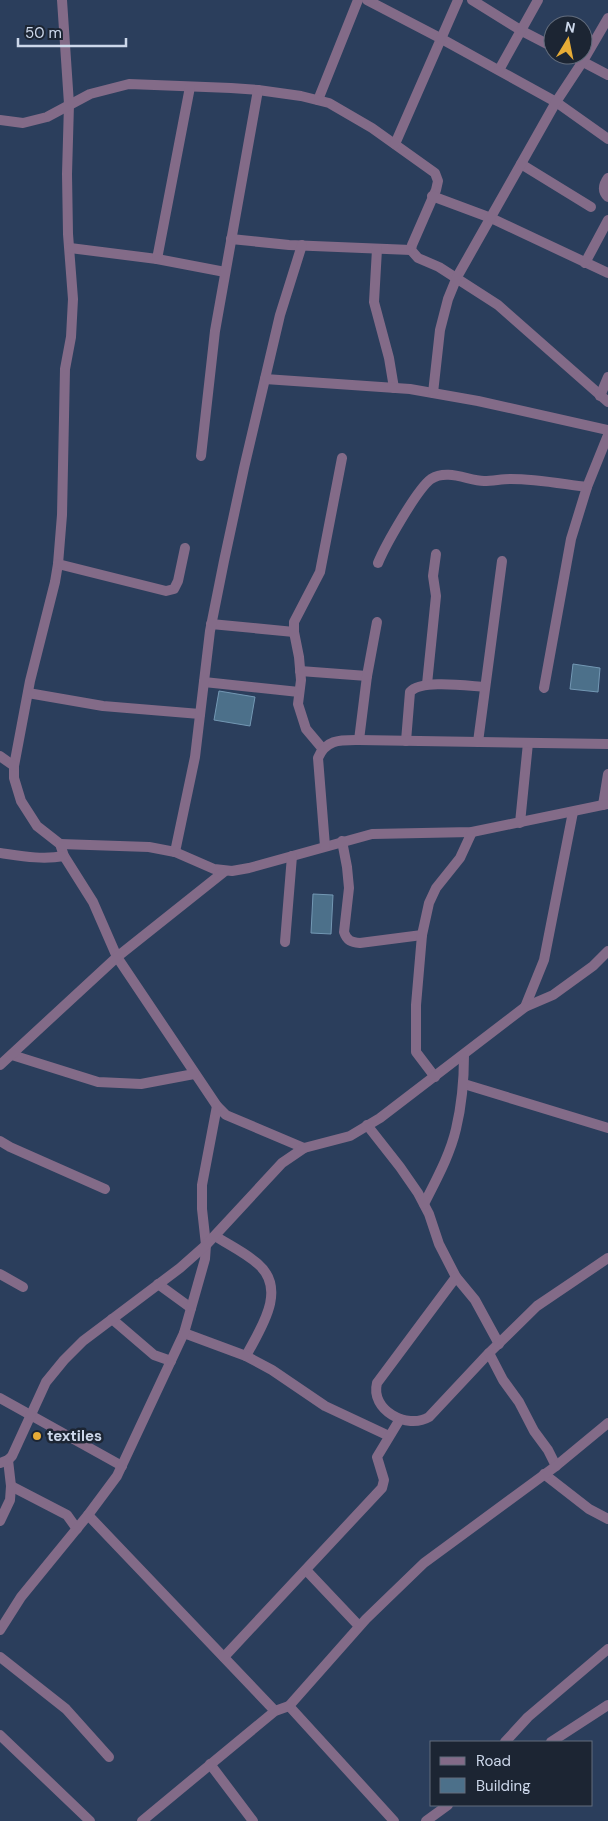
<svg xmlns="http://www.w3.org/2000/svg" width="608" height="1821" viewBox="0 0 608 1821" font-family="'DM Sans',sans-serif">
<rect width="100%" height="100%" fill="#2b3e5c"/>
<g fill="#4c708a" stroke="#7398b4">
<path d="M573,664L600,668L598,692L570,689Z"/>
<path d="M219,691L255,697L250,726L214,720Z"/>
<path d="M313,894L333,895L331,934L311,933Z"/>
</g>
<g fill="none" stroke-linecap="round" stroke-linejoin="round">
<g stroke="#836b88" stroke-width="10">
<path d="M62,0L69,104L67,174L68,234L73,299L71,337L65,369L62,515L58,564L55,582L30,681L14,766V778L21,801L37,826L60,844L64,856L93,902L117,957L217,1106L226,1115L304,1148"/>
<path d="M367,0L440,38L556,102L608,139"/>
<path d="M472,0L522,31L553,47"/>
<path d="M570,55L608,75"/>
<path d="M499,70L538,0"/>
<path d="M318,100L358,0"/>
<path d="M0,120L23,123L47,117L90,94L129,84L231,88L258,90L301,96L329,103L372,128L435,173L438,181L436,190L412,245L411,250L418,258L439,267L498,305L608,402"/>
<path d="M395,144L458,0"/>
<path d="M521,164L591,207"/>
<path d="M608,178C603,185 602,191 608,197"/>
<path d="M432,196L491,218L608,273"/>
<path d="M231,239L289,245L411,250"/>
<path d="M70,248L157,259L225,272"/>
<path d="M377,249L374,302L389,358L394,388"/>
<path d="M157,259L190,87"/>
<path d="M585,263L608,220"/>
<path d="M265,379L410,389L478,401L608,430"/>
<path d="M433,393L440,330L448,299L457,277L556,102L583,61L608,18"/>
<path d="M600,396L608,377"/>
<path d="M201,456L215,331L258,90"/>
<path d="M378,563C385,546 417,489 431,479C447,469 467,480 484,481C493,481 502,479 511,479C537,479 562,484 587,487"/>
<path d="M58,564L166,591L174,589L178,581L185,548"/>
<path d="M211,624L294,632"/>
<path d="M300,671L367,676"/>
<path d="M204,682L299,692"/>
<path d="M427,684L436,596L433,576L436,554"/>
<path d="M544,688L571,539L587,487L608,435"/>
<path d="M28,693L103,706L200,714"/>
<path d="M359,740L367,676L377,622"/>
<path d="M406,741L410,692C421,679 468,686 485,687"/>
<path d="M478,742L502,561"/>
<path d="M322,748L306,729L298,704L301,680L299,657L294,632V622L320,572L342,458"/>
<path d="M0,756L14,766"/>
<path d="M603,805L608,774"/>
<path d="M520,823L528,743"/>
<path d="M342,841L347,867L349,888L344,932C347,941 351,942 360,943L422,935"/>
<path d="M60,844L149,847L175,852L214,869L232,871L249,868L372,834L472,832L608,804"/>
<path d="M325,846L318,758C326,739 340,740 359,740L608,744"/>
<path d="M175,852L195,757L210,631L224,561L244,468L280,315L302,245"/>
<path d="M0,853C21,856 42,860 64,856"/>
<path d="M285,942L292,856"/>
<path d="M525,1007L544,960L573,812"/>
<path d="M12,1055L98,1082L141,1084L194,1074"/>
<path d="M0,1065L117,957L225,871"/>
<path d="M435,1077L416,1052V1005L422,935L429,903L436,888L460,858L472,832"/>
<path d="M464,1084L608,1128"/>
<path d="M367,1125L400,1167L418,1193L429,1214L439,1244L456,1277L475,1300L499,1344"/>
<path d="M0,1141L10,1147L105,1189"/>
<path d="M424,1204C436,1180 450,1155 456,1129C462,1104 464,1080 464,1055"/>
<path d="M215,1236C229,1245 246,1253 258,1264C288,1290 260,1329 246,1356"/>
<path d="M0,1274L23,1287"/>
<path d="M456,1277L377,1383C370,1410 407,1430 429,1417L489,1353"/>
<path d="M158,1284L191,1308"/>
<path d="M112,1319L154,1355L171,1361"/>
<path d="M184,1333L246,1356L272,1370L325,1406L389,1436"/>
<path d="M0,1398L122,1466"/>
<path d="M556,1466L548,1450L534,1431L519,1402L503,1380L489,1353L537,1306L608,1258"/>
<path d="M544,1474L589,1509L608,1519"/>
<path d="M11,1486L67,1515L77,1529"/>
<path d="M88,1515L275,1711"/>
<path d="M0,1521L10,1500L11,1486L8,1460"/>
<path d="M306,1570L359,1626"/>
<path d="M0,1630L21,1597L88,1515L117,1476L184,1333L205,1259L206,1245L202,1209V1185L217,1106"/>
<path d="M0,1657L66,1709L109,1757"/>
<path d="M224,1657L382,1488L384,1480L377,1457L400,1419"/>
<path d="M289,1706L394,1821"/>
<path d="M0,1735L90,1821"/>
<path d="M505,1742L528,1717L608,1649"/>
<path d="M551,1742L608,1705"/>
<path d="M210,1764L253,1821"/>
<path d="M142,1821L275,1711L289,1706L366,1619L424,1563L556,1466L608,1423"/>
<path d="M426,1821L448,1805"/>
</g>
<path stroke="#836b88" stroke-width="10" d="M0,1463L8,1460L12,1456L46,1382L64,1360L83,1341L180,1268L206,1245L282,1163L304,1148L350,1136L380,1118L525,1007L553,995L593,966L608,951"/>
</g>
<circle fill="#e7ac36" stroke="#1c2533" stroke-width="2" cx="37" cy="1436" r="5"/>
<g text-anchor="middle" dominant-baseline="central" stroke-width="5" stroke-linejoin="round" paint-order="stroke">
<g font-size="15" font-weight="bold" fill="#ccd7ea" stroke="#1c2533" text-anchor="start">
<text x="47" y="1436">textiles</text>
</g>
</g>
<rect x="430" y="1741" width="162" height="65" fill="#1c2533" stroke="#626c7c"/>
<rect x="440" y="1757" width="25" height="8" fill="#836b88" stroke="#626c7c"/>
<text x="476" y="1766" font-size="15" fill="#ccd7ea">Road</text>
<rect x="440" y="1778" width="25" height="15" fill="#4c708a" stroke="#626c7c"/>
<text x="476" y="1791" font-size="15" fill="#ccd7ea">Building</text>
<g transform="translate(568 40) rotate(10)"><circle r="24" fill="#1c2533" stroke="#626c7c"/>
<path d="M0-4L9 19L0 12L-9 19Z" fill="#e7ac36"/>
<text y="-8" font-size="14" font-weight="bold" text-anchor="middle" fill="#ccd7ea">N</text>
</g>
<path d="M18 38v8h108v-8" fill="none" stroke="#ccd7ea" stroke-width="2.5"/>
<text x="25" y="38" font-size="15" fill="#ccd7ea" stroke="#1c2533" stroke-width="4" paint-order="stroke">50 m</text>
</svg>
